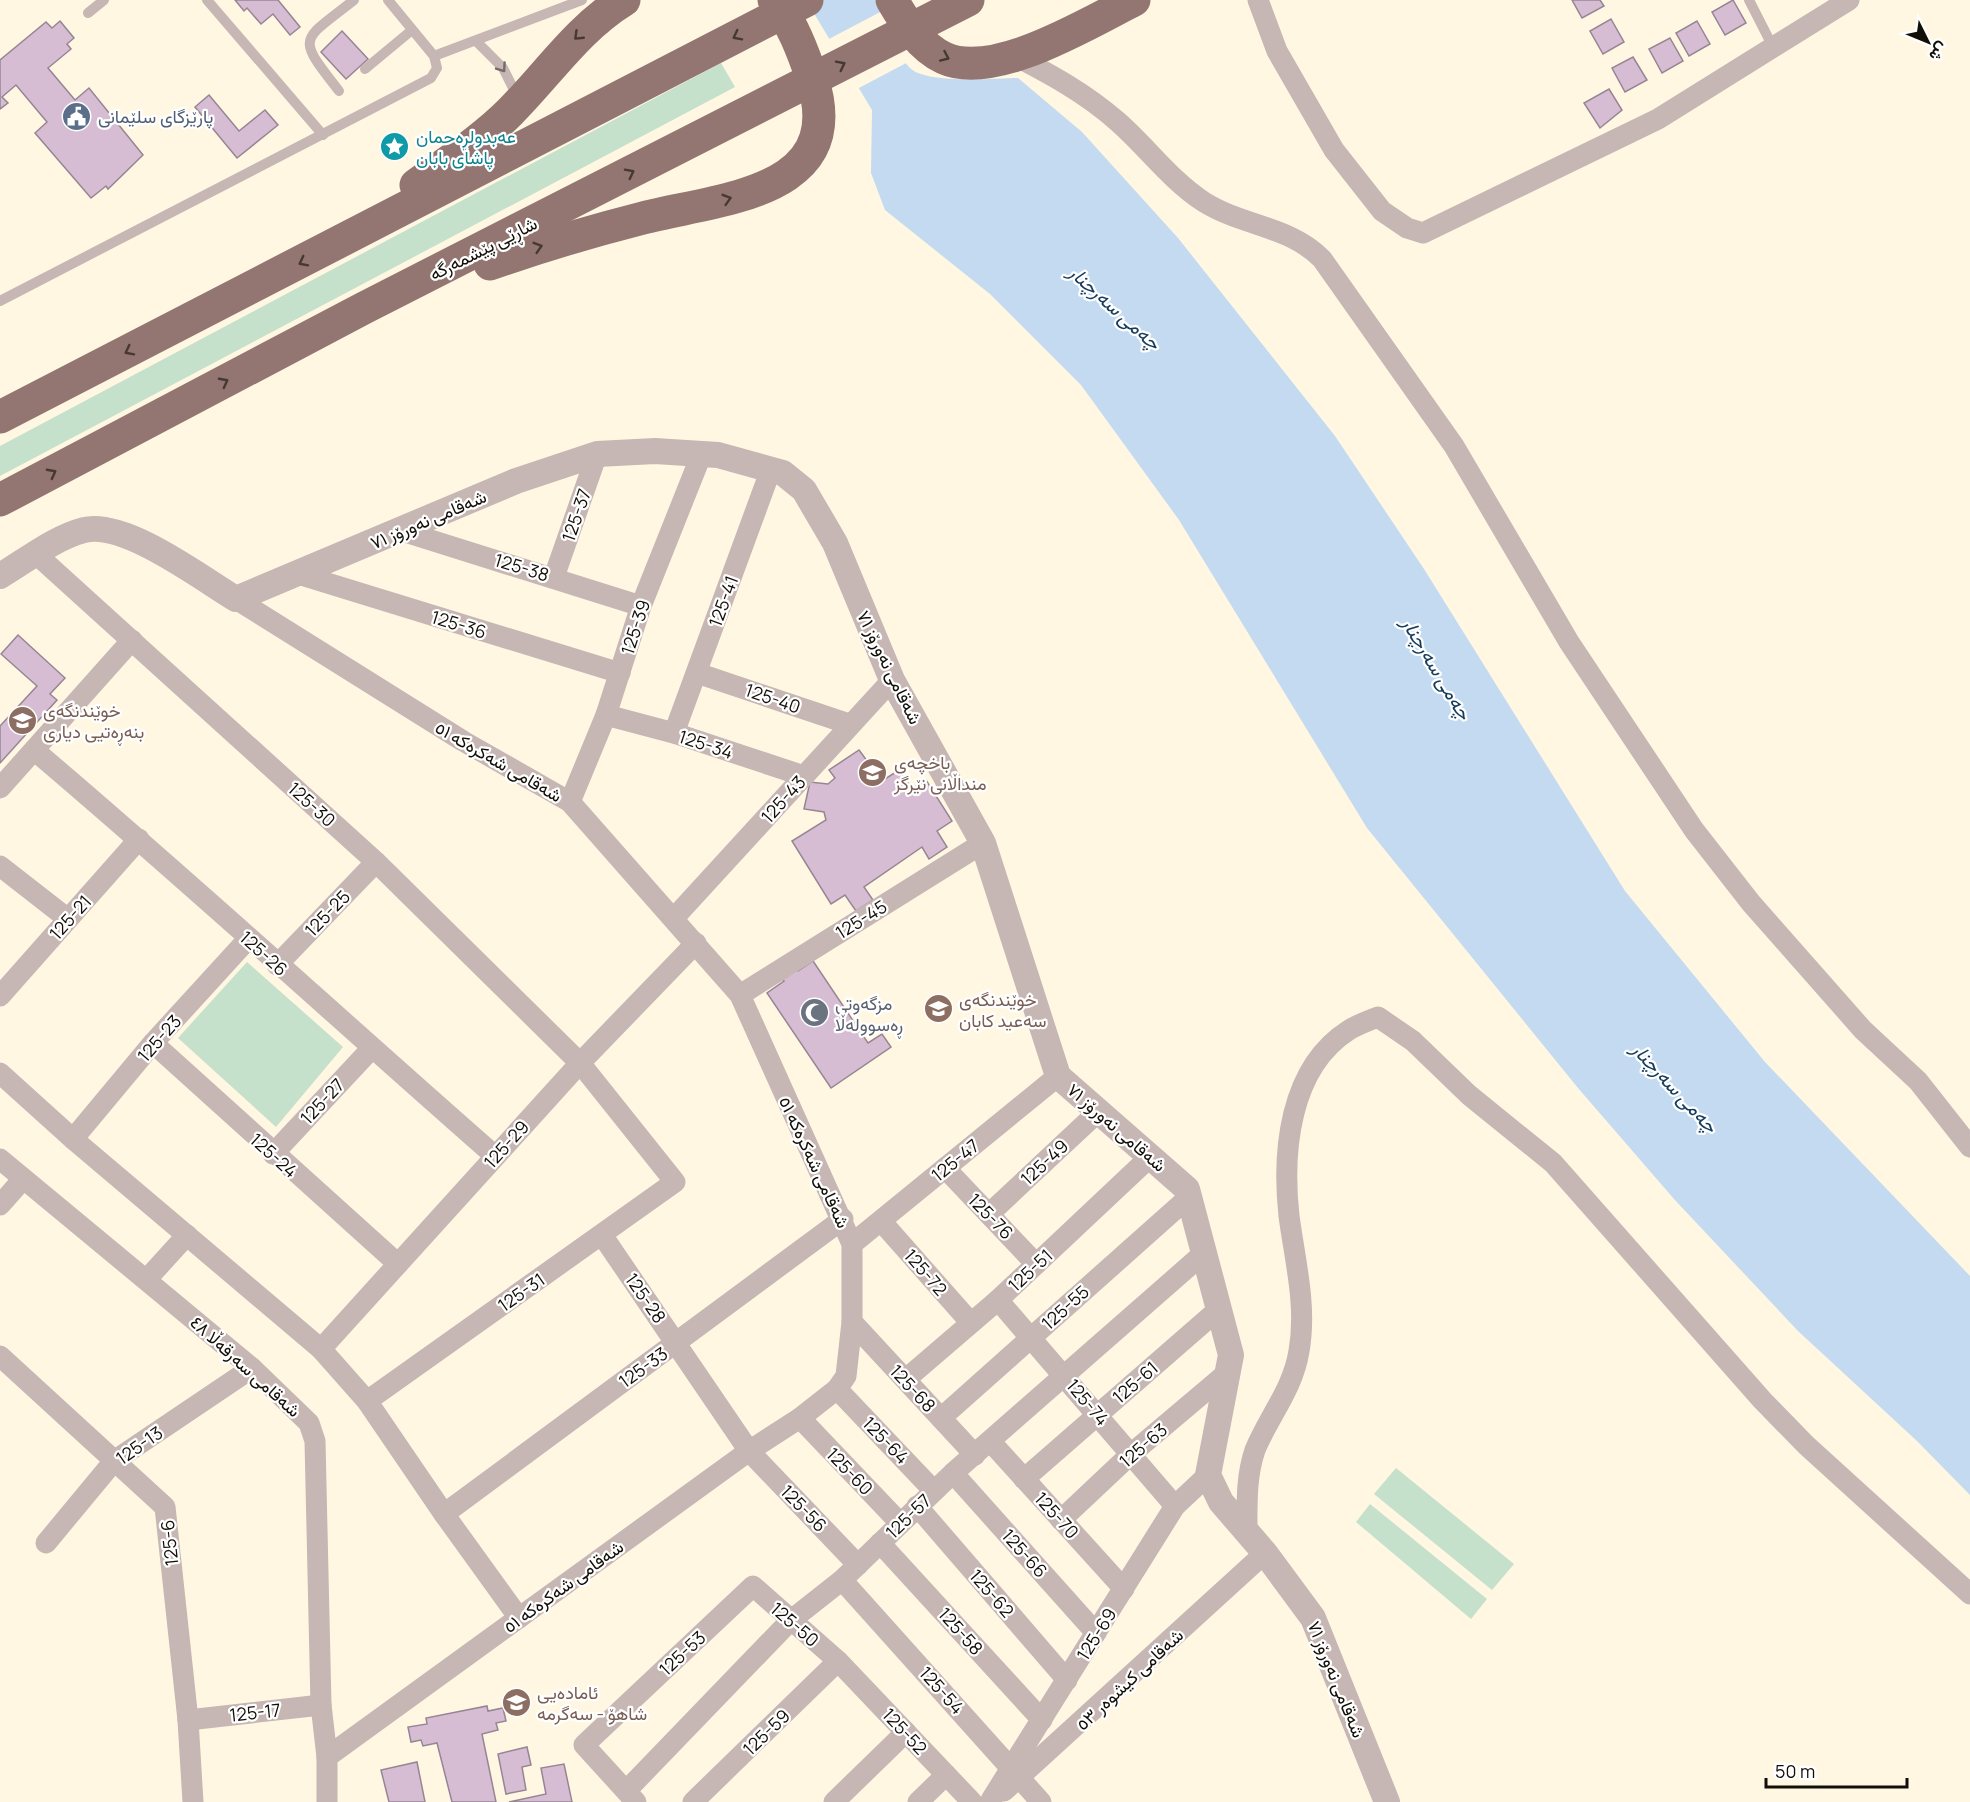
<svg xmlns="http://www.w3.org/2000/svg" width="1970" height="1802" viewBox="0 0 1970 1802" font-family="Manrope,Vazirmatn,sans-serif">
<rect width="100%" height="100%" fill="#fff7e2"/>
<g fill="#c5e0cb">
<path d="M721,63L735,87L0,476V446Z"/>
<path d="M247,962L343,1047L276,1127L178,1038Z"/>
<path d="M1396,1468L1514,1564L1492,1590L1374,1494Z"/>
<path d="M1370,1504L1487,1599L1471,1619L1356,1522Z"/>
</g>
<path fill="#c3daf1" d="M806,0H875C884,18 897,53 909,67C925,85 994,78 1018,78L1082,132L1178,238L1335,436L1424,569L1625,891L1765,1062L1970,1276V1495L1917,1441L1798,1331L1674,1199L1578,1088L1367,828L1179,520L1081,385L990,294L885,210L871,173L872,110Z"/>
<path fill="#fff7e2" d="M884,10L910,61L857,89L827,40Z"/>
<g fill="#d6bdd3" stroke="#968594" stroke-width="1.5">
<path d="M235,0H278L300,27L290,35L273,14L261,24L247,8L244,11Z"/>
<path d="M1572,0H1600L1604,6L1582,18Z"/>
<path d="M1733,0L1746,23L1725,35L1712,12Z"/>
<path d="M1611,19L1624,42L1603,54L1590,31Z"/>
<path d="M60,21L74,38L67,44L71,49L48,68L75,100L89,88L143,155L108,189L106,186L91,198L35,133L47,122L16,85L2,97L8,103L0,109V60L46,22L52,28Z"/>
<path d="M1697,21L1710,44L1689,56L1676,33Z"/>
<path d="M342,31L368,59L346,79L321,52Z"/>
<path d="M1670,38L1683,61L1662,73L1649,49Z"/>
<path d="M1633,57L1647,80L1625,92L1612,68Z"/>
<path d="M1609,89L1622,110L1600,128L1584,103Z"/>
<path d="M209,95L239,131L265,110L278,125L237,158L195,107Z"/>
<path d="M18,635L65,678L50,694L57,700L0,763V726L37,686L1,654Z"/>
<path d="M859,750L882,781L899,770L912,789L926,780L952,821L937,831L947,847L929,859L922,847L864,887L873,900L856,911L845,895L831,904L792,841L826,820L824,812L804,809L810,782L828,784L835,778L829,770Z"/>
<path d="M813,961L868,1043L882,1034L891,1047L831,1088L767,993L784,981L781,977L796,967L798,971Z"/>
<path d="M487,1706L488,1711L503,1708L506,1721L496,1723L498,1730L482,1734L496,1802H452L437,1743L423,1746L421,1740L411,1742L408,1727L427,1724L426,1718Z"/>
<path d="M527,1747L531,1765L522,1767L526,1790L506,1794L498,1754Z"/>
<path d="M417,1762L425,1802H389L381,1770Z"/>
<path d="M564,1764L572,1802H509L546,1794L541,1768Z"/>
</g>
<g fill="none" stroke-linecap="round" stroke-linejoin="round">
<g stroke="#c6b6b4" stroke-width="10">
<path d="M207,0L323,135"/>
<path d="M1749,0L1773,47"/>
<path d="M88,13L104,0"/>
<path d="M476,41L503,68L518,98"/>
<path d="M434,56L582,0"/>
<path d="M365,69L412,30"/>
<path d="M339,91C295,35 301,42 354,0"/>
<path d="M0,301L431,78L437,68L434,56L388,0"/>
</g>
<g stroke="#c6b6b4" stroke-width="21">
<path d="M1258,0L1277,51L1334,150L1382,211L1407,228L1423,233L1658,119L1849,0"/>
<path d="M1013,55C1050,74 1085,93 1117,121C1147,147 1170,180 1204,202C1242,226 1290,226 1322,259L1454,446L1569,642L1694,830L1751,903L1863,1030L1918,1081L1970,1147"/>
<path d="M402,531L641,606"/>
<path d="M36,554L376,862L580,1063L675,1182L367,1401"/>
<path d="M298,574L620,673"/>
<path d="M554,577L597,454"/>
<path d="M236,599L463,741L570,802L740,995L852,1244V1322L846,1376L837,1389L800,1418L749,1451L327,1757"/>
<path d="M697,673L849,724"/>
<path d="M606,715L674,733L804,776"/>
<path d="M674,733L771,469"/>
<path d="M34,750C190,882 341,1021 495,1156"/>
<path d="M0,788L132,640"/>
<path d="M570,802L606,715L641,606L702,453"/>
<path d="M0,866L68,919"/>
<path d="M674,918L892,680"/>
<path d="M277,965L376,862"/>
<path d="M740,995L983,843"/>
<path d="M0,996L139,839"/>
<path d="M153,1043L398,1264"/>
<path d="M0,1073L73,1139L321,1349L367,1401L444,1514L519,1618"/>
<path d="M73,1139L153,1043L248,939"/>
<path d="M273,1154L372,1048"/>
<path d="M0,1159L252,1368L309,1423L315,1441L321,1705L327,1757V1802"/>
<path d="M945,1168L1036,1264"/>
<path d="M0,1205L23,1179"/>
<path d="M989,1214L1099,1111"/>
<path d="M881,1221L971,1323"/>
<path d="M602,1235L749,1451L858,1565"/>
<path d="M852,1244L1058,1076"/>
<path d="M147,1279L187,1235"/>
<path d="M998,1300L1175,1506"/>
<path d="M852,1322L975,1455"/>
<path d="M321,1349L580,1063L696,943"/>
<path d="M0,1356L165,1507L188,1720L193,1802"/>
<path d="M906,1379L998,1300L1151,1156"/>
<path d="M837,1389L934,1491"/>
<path d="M800,1418L900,1523"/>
<path d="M941,1418L1189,1197"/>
<path d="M990,1441L1124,1589"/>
<path d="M953,1473L1096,1633"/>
<path d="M1024,1479L1219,1309"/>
<path d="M917,1506L1067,1680"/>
<path d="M444,1514L843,1219"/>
<path d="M1061,1520L1131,1454L1228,1372"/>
<path d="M1247,1531C1247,1504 1246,1476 1255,1450C1269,1416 1293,1389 1299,1351C1307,1306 1295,1261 1289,1216C1282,1152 1289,1068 1349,1030C1357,1025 1368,1021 1378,1017L1413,1041L1469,1095L1553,1163L1763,1401L1806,1445L1970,1594"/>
<path d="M46,1543L114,1461L252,1368"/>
<path d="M880,1543L1042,1720"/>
<path d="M842,1580L1041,1802"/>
<path d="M188,1720L321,1705"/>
<path d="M626,1791L790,1621L842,1580L953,1473L1204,1253"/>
<path d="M1004,1791L1265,1553"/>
<path d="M991,1800L1175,1506L1208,1475"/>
<path d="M636,1802L584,1745L753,1586L838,1661L972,1802"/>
<path d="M693,1802L838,1661"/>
<path d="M834,1802L906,1732"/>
<path d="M918,1802L946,1775"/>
</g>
<path stroke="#c6b6b4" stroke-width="26" d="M0,576C27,560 54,538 84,530C125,520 201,578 236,599L516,481L597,454L655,451L718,455L783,473L804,490L835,543L892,680L983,843L1058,1076L1187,1189L1231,1355L1208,1475L1221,1502L1265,1553L1313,1618L1387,1802"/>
<g stroke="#937672" stroke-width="33">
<path d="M892,0C905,22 920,47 944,58C994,81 1088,23 1134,0"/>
<path d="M416,185C447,162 482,140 510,112C548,74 577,29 624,0"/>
<path d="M490,264C541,246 592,231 643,218C721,198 850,194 812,78C803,52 792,22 774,0"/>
<path d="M0,417L807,0"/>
<path d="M0,500L364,308L968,0"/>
</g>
</g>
<defs><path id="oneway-chevron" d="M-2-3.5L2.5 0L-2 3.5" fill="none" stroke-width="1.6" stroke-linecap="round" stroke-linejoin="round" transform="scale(1.5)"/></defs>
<g stroke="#463832">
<use href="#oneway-chevron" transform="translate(578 36) rotate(136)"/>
<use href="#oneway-chevron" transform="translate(737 36) rotate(153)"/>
<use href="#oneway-chevron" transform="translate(945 57) rotate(24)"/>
<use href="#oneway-chevron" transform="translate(841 65) rotate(-27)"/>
<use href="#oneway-chevron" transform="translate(630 173) rotate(-27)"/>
<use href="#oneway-chevron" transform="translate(727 199) rotate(-17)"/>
<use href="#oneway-chevron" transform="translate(538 247) rotate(-17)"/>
<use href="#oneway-chevron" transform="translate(303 262) rotate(153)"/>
<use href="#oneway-chevron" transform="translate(129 351) rotate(153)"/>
<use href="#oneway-chevron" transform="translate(224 382) rotate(-28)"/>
<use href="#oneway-chevron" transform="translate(52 473) rotate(-28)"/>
</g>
<use stroke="#756b67" href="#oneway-chevron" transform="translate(502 68) rotate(55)"/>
<defs>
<symbol id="civic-disc" viewBox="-11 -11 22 22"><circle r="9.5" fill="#5c6f8a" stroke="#fff"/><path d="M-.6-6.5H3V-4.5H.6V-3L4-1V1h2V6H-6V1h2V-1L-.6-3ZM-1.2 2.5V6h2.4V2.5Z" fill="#fff"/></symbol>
<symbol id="sight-disc" viewBox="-11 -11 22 22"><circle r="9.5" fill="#0f9aa8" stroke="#fff"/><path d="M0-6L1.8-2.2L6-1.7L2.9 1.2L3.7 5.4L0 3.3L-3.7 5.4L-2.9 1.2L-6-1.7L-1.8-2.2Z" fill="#fff"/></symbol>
<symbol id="school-disc" viewBox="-11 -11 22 22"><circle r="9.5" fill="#8d6e63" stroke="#fff"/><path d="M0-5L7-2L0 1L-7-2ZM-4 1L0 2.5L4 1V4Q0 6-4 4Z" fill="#fff"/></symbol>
<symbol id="mosque-disc" viewBox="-11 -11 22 22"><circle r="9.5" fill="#6b7280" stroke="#fff"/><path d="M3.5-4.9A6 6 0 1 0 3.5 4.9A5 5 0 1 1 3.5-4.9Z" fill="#fff"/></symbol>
</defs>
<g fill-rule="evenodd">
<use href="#civic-disc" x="60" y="100" width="33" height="33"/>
<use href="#sight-disc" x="378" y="130" width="33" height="33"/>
<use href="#school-disc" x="6" y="704" width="33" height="33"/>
<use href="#school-disc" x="856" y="756" width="33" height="33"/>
<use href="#school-disc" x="922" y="992" width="33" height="33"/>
<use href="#mosque-disc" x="798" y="996" width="33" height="33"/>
<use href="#school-disc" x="500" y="1686" width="33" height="33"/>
</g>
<g text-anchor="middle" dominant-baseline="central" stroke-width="4.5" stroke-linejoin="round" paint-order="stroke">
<g font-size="18" fill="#4e5e75" stroke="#fff" text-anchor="start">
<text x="98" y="116">پارێزگای سلێمانی</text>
</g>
<g font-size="18" fill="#0d838f" stroke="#fff" text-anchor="start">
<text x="416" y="136">عەبدولڕەحمان<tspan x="416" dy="21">پاشای بابان</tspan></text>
</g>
<g font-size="18" fill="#120f08" stroke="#fff">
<text transform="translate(483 248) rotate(-27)">شاڕێی پێشمەرگە</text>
<text transform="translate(576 515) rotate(-71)">125-37</text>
<text transform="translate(428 519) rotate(-23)">شەقامی نەورۆز ٧١</text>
<text transform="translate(522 567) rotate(17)">125-38</text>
<text transform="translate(723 601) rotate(-70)">125-41</text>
<text transform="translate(459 624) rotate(17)">125-36</text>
<text transform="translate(635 627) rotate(-72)">125-39</text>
<text transform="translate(890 667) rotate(64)">شەقامی نەورۆز ٧١</text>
<text transform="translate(773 698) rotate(19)">125-40</text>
<text transform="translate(706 744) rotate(18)">125-34</text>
<text transform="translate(499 761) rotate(30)">شەقامی شەکرەکە ٥١</text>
<text transform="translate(783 799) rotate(-48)">125-43</text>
<text transform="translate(312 804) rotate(42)">125-30</text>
<text transform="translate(327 913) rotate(-46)">125-25</text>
<text transform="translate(70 917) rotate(-48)">125-21</text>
<text transform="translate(861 919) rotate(-32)">125-45</text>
<text transform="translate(264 953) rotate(42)">125-26</text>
<text transform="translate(159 1038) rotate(-49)">125-23</text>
<text transform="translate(322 1101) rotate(-47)">125-27</text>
<text transform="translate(1117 1127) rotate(41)">شەقامی نەورۆز ٧١</text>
<text transform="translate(506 1144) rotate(-48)">125-29</text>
<text transform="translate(274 1155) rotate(42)">125-24</text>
<text transform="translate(955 1160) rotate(-39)">125-47</text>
<text transform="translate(815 1162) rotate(65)">شەقامی شەکرەکە ٥١</text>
<text transform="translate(1044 1162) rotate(-43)">125-49</text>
<text transform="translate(991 1216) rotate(46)">125-76</text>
<text transform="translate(1030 1270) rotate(-43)">125-51</text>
<text transform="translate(926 1272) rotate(49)">125-72</text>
<text transform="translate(521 1292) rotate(-35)">125-31</text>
<text transform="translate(646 1298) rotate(55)">125-28</text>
<text transform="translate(1065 1307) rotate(-42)">125-55</text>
<text transform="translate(246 1366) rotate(42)">شەقامی سەرقەڵا ٤٨</text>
<text transform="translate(643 1367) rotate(-36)">125-33</text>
<text transform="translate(1135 1382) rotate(-41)">125-61</text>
<text transform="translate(913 1388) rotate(47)">125-68</text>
<text transform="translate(1088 1402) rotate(50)">125-74</text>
<text transform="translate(886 1440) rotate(46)">125-64</text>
<text transform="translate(139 1445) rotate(-35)">125-13</text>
<text transform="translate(1143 1445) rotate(-41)">125-63</text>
<text transform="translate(850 1471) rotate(46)">125-60</text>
<text transform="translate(804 1508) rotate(46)">125-56</text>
<text transform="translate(1057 1515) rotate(48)">125-70</text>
<text transform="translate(908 1516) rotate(-44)">125-57</text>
<text transform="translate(169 1543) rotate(-96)">125-6</text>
<text transform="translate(1025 1553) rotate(48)">125-66</text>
<text transform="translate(563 1586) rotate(-36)">شەقامی شەکرەکە ٥١</text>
<text transform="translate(992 1593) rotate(49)">125-62</text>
<text transform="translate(795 1624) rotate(41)">125-50</text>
<text transform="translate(961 1631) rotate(48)">125-58</text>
<text transform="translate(1096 1634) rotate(-58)">125-69</text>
<text transform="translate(682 1653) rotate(-43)">125-53</text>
<text transform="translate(1129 1679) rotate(-43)">شەقامی کیشوەر ٥٣</text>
<text transform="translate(1337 1679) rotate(68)">شەقامی نەورۆز ٧١</text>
<text transform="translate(942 1690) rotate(48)">125-54</text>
<text transform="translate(255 1712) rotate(-6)">125-17</text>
<text transform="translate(905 1731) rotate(47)">125-52</text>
<text transform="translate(766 1732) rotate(-44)">125-59</text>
</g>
<g font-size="18" fill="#785e54" stroke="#fff" text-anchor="start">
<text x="43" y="710">خوێندنگەی<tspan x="43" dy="21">بنەڕەتیی دیاری</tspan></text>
<text x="894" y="762">باخچەی<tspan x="894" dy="21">منداڵانی نێرگز</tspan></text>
<text x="959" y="999">خوێندنگەی<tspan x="959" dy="21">سەعید کابان</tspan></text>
<text x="537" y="1692">ئامادەیی<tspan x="537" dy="21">شاهۆ - سەگرمە</tspan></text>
</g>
<g font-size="18" fill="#5b616d" stroke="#fff" text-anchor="start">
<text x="835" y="1003">مزگەوتی<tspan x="835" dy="21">ڕەسوولەڵا</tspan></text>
</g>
<g font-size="20" font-style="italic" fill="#163c5b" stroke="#fff">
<text transform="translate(1115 307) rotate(42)">چەمی سەرچنار</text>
<text transform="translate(1437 668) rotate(59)">چەمی سەرچنار</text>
<text transform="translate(1675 1087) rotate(47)">چەمی سەرچنار</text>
</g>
</g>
<g transform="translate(1928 42) rotate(133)" stroke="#ffffff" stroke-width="4.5" paint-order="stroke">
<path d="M0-4.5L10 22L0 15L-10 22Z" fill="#120f08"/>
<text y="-9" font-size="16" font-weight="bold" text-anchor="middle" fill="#120f08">ش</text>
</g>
<path d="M1766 1778v9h141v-9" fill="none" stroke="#120f08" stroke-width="3"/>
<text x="1775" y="1778" font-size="18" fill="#120f08" stroke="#ffffff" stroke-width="4.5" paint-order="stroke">50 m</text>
</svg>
